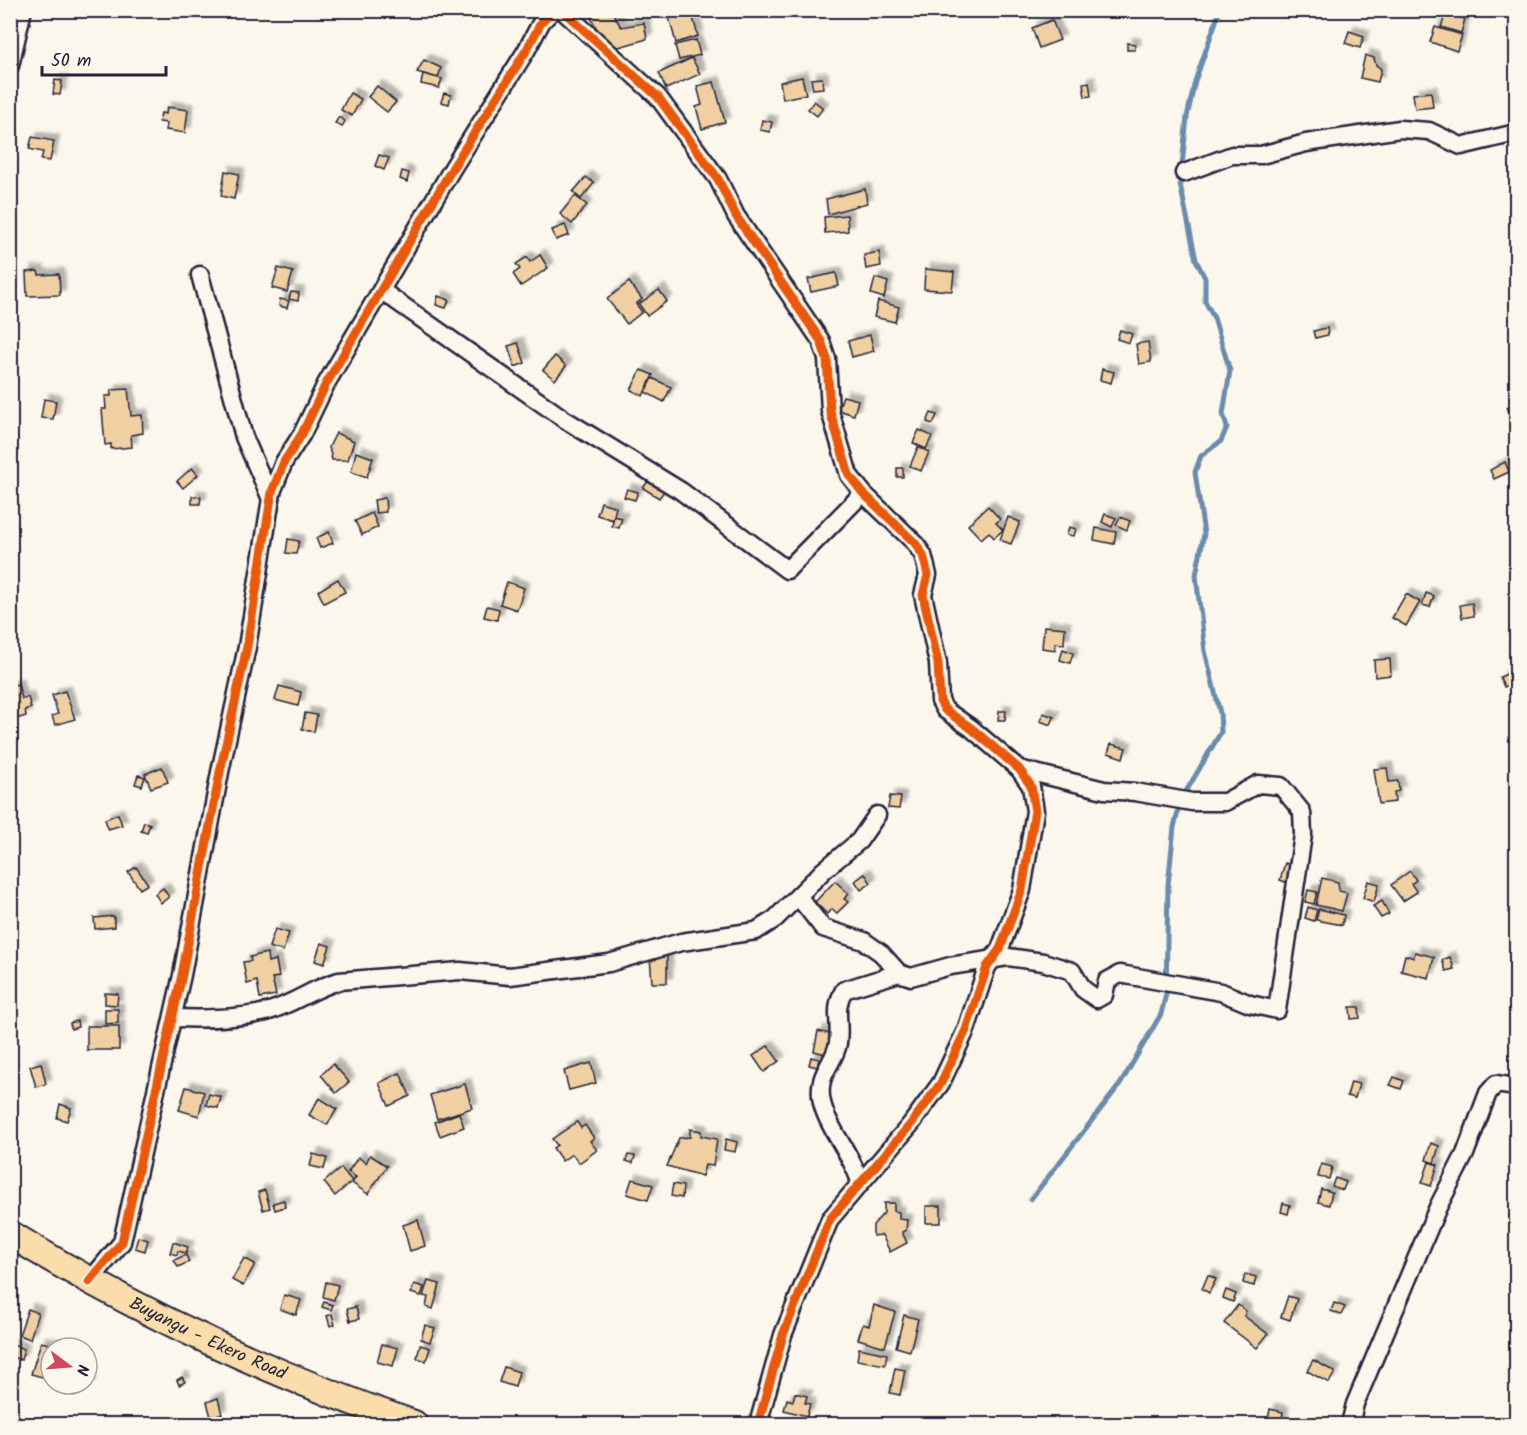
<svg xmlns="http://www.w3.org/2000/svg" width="1527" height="1435" viewBox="0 0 1527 1435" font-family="Kalam,sans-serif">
<defs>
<filter id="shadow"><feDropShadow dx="5.5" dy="-5.5" stdDeviation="1.5" flood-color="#0004"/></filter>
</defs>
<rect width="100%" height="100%" fill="#fbf7ec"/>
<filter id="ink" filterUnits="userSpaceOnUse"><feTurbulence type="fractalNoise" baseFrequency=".0167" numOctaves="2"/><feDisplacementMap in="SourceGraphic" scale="12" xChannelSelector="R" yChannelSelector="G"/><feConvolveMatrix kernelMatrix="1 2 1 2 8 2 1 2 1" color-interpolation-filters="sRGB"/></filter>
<g filter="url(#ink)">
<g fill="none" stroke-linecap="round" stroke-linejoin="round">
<path stroke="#6a8bad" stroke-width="5" d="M1031,1199L1121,1083L1161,1014L1166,994L1168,885L1174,827L1181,800L1221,732L1220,713L1205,651L1196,575L1204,534L1195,472L1201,456L1221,441L1227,427L1223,414L1230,371L1214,318L1205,301V278L1196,260L1180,184L1187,117L1195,81L1220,10"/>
</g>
<g fill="#f0d0a2" stroke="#22223b" stroke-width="1.5" filter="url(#shadow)">
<path d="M587,10H611L621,27L644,23L647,39L608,50Z"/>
<path d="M667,10H691L698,36L676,43Z"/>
<path d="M1446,13L1465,19L1461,33L1441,27Z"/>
<path d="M1052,20L1060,40L1039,48L1032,28Z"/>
<path d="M1435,27L1462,35L1457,51L1430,42Z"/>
<path d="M1349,31L1364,36L1360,48L1345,43Z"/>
<path d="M696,40L700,55L679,60L675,45Z"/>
<path d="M1127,43L1135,44V50H1127Z"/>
<path d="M1365,55L1374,58L1376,65L1381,69L1378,82L1360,78Z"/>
<path d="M692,58L700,74L666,89L659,73Z"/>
<path d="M424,60L441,68L438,78L417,72Z"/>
<path d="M423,74L442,79L439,88L421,84Z"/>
<path d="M802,77L806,94L783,99L780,82Z"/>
<path d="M822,78L823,88L813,89L811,79Z"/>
<path d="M55,80L62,81L60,95L53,94Z"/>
<path d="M714,82L725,122L702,129L696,107L702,105L697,86Z"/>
<path d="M1089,82L1091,96L1085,97L1083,83Z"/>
<path d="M377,86L396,102L387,112L368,97Z"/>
<path d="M1431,92L1433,107L1415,109L1413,94Z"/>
<path d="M350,93L361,99L352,116L341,110Z"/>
<path d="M444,93L451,95L449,104L441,102Z"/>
<path d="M814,101L823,108L817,116L808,109Z"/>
<path d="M167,107L188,110L185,133L166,130L167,123L159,122L161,113L166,114Z"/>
<path d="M339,117L345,121L342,127L335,123Z"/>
<path d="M762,120L772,122L770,132L760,130Z"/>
<path d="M32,137L54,141L50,161L41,160L43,152L29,149Z"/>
<path d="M379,155L389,158L384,170L375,166Z"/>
<path d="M225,171L239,174L234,199L221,196Z"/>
<path d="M402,171L409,173L407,182L400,179Z"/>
<path d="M586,177L594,183L581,199L573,192Z"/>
<path d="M865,189L867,203L828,214L826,199Z"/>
<path d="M575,196L587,205L572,224L560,214Z"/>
<path d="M847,215L848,231L825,233L824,217Z"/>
<path d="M565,225L569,235L556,240L552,230Z"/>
<path d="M879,252L881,266L866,269L864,255Z"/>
<path d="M540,255L548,268L521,286L513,274L520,269L516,264L527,257L530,262Z"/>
<path d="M278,268L293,272L287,292L272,288Z"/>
<path d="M925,269L954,272L952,291L924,289Z"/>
<path d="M38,271L39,275L59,274L60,295L27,296L26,272Z"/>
<path d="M836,273L839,286L811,292L808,279Z"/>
<path d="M875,278L888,282L884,298L871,294Z"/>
<path d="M629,282L642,299L636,304L642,312L627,324L607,299Z"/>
<path d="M659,290L667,301L647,316L639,304Z"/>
<path d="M291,292L299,293L298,301L289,299Z"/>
<path d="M438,296L449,300L446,308L436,305Z"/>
<path d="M280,299L289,301L287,308L279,306Z"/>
<path d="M878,301L899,307L895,322L874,317Z"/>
<path d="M1327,328L1328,335L1315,338L1313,331Z"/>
<path d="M1120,330L1132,334L1129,343L1117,339Z"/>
<path d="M870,335L874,351L852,357L848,341Z"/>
<path d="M1148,342L1151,362L1139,364L1136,344Z"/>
<path d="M518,343L525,363L515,367L508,346Z"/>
<path d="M555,356L566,366L555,380L543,370Z"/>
<path d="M1102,369L1114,372L1111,383L1100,380Z"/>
<path d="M641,370L653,375L643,396L631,390Z"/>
<path d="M652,378L671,387L664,402L645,392Z"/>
<path d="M128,389L131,416L142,415L143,433L131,435L132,447L111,449V444L105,445L102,409H106L105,396H111V390Z"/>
<path d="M843,396L858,400L854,415L838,410Z"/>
<path d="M44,399L56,401L53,419L41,418Z"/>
<path d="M1516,403V414L1511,417L1507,407Z"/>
<path d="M931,413L937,415L933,424L927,422Z"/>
<path d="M919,430L932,436L926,449L913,443Z"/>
<path d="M336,433L354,441L348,460H332L329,447Z"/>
<path d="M918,447L929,452L921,471L910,466Z"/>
<path d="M356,452L373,458L367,477L351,472Z"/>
<path d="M1505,462L1509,472L1494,479L1490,470Z"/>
<path d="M192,468L198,475L183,488L177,481Z"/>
<rect x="897" y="468" width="6" height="9"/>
<path d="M649,480L665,490L659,498L643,488Z"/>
<path d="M627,489L638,492L635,500L624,497Z"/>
<path d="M192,496L201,497L200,504H192Z"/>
<path d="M385,498L386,512L376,513L374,500Z"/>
<path d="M601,502L616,507L613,520L597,515Z"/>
<path d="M988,506L1000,519L996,523L1003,530L994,538L989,532L981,539L968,525Z"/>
<path d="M372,513L378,527L362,535L355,521Z"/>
<path d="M1105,514L1116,518L1112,527L1102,522Z"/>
<path d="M614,516L622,518L619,528L612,526Z"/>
<path d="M1008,517L1020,522L1011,544L1000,540Z"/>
<path d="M1120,517L1130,521L1127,530L1116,525Z"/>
<path d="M1069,527L1076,529L1074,536L1067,535Z"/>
<path d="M1096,528L1116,532L1114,544L1094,540Z"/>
<path d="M329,532L333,543L320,548L316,538Z"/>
<path d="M288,539L299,541L296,554L286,553Z"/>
<path d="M338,579L345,592L324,603L318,591Z"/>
<path d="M507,582L524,588L517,610L500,604Z"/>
<path d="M1426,593L1434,596L1430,607L1422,605Z"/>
<path d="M1406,594L1420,602L1406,626L1392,618Z"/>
<path d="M1472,603L1474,616L1462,618L1460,605Z"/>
<path d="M487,606L499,609L497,620L484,617Z"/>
<path d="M1044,626L1065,628L1064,644L1055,643V650L1042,648Z"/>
<path d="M1063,649L1073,653L1070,663L1060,660Z"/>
<path d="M1390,659L1391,675L1375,677L1374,660Z"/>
<path d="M1513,671L1516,682L1504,687L1500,677Z"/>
<path d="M18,684L22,699L28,697L31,708L25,710L26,716L10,721V686Z"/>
<path d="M279,686L301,692L298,706L275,700Z"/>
<path d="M65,691L75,719L55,725L52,716L58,714L52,695Z"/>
<path d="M999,711H1006L1005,720H998Z"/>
<path d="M305,713L317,715L314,732L302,729Z"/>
<path d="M1043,713L1054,717L1051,725L1040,721Z"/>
<path d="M1111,744L1126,748L1123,758L1108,753Z"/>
<path d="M162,767L168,782L151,788L145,774Z"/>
<path d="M1387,768L1389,782L1398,781L1399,791L1394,792L1395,802L1379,804L1374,769Z"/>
<path d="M138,775L145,777L142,786L135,784Z"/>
<path d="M890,796L901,797L899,809L888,808Z"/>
<path d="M118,814L122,825L108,829L105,819Z"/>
<path d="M144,822L150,824L147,833L141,831Z"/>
<path d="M1285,863L1293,866L1288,883L1280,880Z"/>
<path d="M136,867L148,884L140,889L128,872Z"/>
<path d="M1410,871L1416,880L1411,884L1417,892L1403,901L1391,885Z"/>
<path d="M865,874L871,883L861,890L855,881Z"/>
<path d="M1322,878L1338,882L1339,891L1347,893L1342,911L1316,905Z"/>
<path d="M835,881L849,894L844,899L848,902L837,913L832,909L827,914L815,902Z"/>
<path d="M1368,881L1379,884L1374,902L1363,898Z"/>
<path d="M163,888L169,897L161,903L155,894Z"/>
<path d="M1308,890L1317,892L1314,904L1305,902Z"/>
<path d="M1382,901L1389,914L1381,918L1373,906Z"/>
<path d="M1308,907L1317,910L1314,921L1305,918Z"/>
<path d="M1319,909L1344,915L1342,925L1316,920Z"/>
<path d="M114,916V927L95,929L94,918Z"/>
<path d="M275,929L289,933L283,951L269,947Z"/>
<path d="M321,943L330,946L324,964L315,961Z"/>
<path d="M1415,952L1434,957L1429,978L1401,971L1405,955L1414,958Z"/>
<path d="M267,953L268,962L276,960L279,977L272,978L276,995L260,998L257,981L247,984L243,962L251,961L250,957Z"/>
<path d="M667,955V983H652L650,956Z"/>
<path d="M1450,957L1454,969L1446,971L1442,960Z"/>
<path d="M105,993L118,994L117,1005L105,1004Z"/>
<path d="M1350,1007H1359L1360,1018L1351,1019Z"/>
<path d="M105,1009H118V1023L105,1024Z"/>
<path d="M77,1021L78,1027L71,1029L70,1023Z"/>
<rect x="87" y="1026" width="32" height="24"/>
<path d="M818,1031L834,1035L829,1055L814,1051Z"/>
<path d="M768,1046L779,1061L764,1072L753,1056Z"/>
<path d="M811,1057L819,1059L817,1067L809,1065Z"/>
<path d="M41,1063L46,1084L36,1087L30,1066Z"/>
<path d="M591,1063L596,1083L569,1090L564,1071Z"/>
<path d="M333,1064L349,1082L336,1093L321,1075Z"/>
<path d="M400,1073L410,1096L389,1106L379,1083Z"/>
<path d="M1394,1077L1404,1081L1401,1089L1390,1085Z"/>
<path d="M1351,1082L1359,1084L1355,1098L1347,1096Z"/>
<path d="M465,1084L472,1108L437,1119L430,1095Z"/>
<path d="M186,1087L204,1092L199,1116L179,1110Z"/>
<path d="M209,1094L221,1097L218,1108L206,1105Z"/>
<path d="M319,1098L337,1109L327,1125L309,1115Z"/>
<path d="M60,1104L71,1108L67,1121L57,1118Z"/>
<path d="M459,1113L464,1127L440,1136L435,1122Z"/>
<path d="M577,1122L581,1128L585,1125L594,1138L590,1141L597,1150L579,1163L572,1154L562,1161L553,1148L557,1145L552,1139Z"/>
<path d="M690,1129L701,1131V1136L717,1139L713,1166L705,1165L702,1176L667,1166L679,1138L690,1137Z"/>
<path d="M726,1139L737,1142L735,1152L724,1150Z"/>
<path d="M1431,1143L1439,1146L1434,1163L1426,1160Z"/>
<path d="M313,1154L327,1158L324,1169L310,1166Z"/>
<path d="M370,1155L387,1166L368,1194L352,1183L356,1177L348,1172L358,1157L366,1163Z"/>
<path d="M628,1155L635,1156L633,1163L626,1161Z"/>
<path d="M1429,1162L1438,1165L1431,1186L1422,1183Z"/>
<path d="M1321,1164L1332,1167L1329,1179L1318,1177Z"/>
<path d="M341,1168L352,1181L335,1196L324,1182Z"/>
<path d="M1335,1178L1346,1182L1343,1190L1332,1186Z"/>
<path d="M632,1179L653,1185L648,1200L627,1194Z"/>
<path d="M673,1184L683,1186L682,1198L671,1196Z"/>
<path d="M1321,1189L1332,1192L1329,1205L1318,1202Z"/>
<path d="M265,1190L270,1208L263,1210L258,1192Z"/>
<path d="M284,1200L285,1207L275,1210L273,1203Z"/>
<path d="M884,1203H894V1211L899,1212V1219L907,1220L906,1230L902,1232L907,1243L890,1252L882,1235L873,1236V1225L884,1213Z"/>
<path d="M1283,1203L1290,1205L1288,1214L1281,1212Z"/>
<rect x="926" y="1206" width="15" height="17"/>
<path d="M418,1220L425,1246L410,1251L403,1225Z"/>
<path d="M138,1237L148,1240L145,1251L135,1248Z"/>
<path d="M173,1242L188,1247L186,1253L178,1251L177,1255L170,1253Z"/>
<path d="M186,1255L189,1262L178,1267L174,1260Z"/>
<path d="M244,1258L255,1264L243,1286L232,1280Z"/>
<path d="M1245,1274L1256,1277L1254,1286L1243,1283Z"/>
<path d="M1208,1275L1216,1279L1209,1293L1202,1289Z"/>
<path d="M428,1281L440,1284L433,1309L426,1307L428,1297L423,1296Z"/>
<path d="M326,1282L338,1285L334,1300L323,1297Z"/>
<path d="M414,1284L424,1287L421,1296L411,1293Z"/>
<path d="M1226,1290L1236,1294L1233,1302L1223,1298Z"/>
<path d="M284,1295L301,1300L296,1315L280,1309Z"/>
<path d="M1288,1296L1297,1299L1290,1320L1281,1317Z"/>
<path d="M324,1302L333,1305L331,1310L322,1307Z"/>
<path d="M1334,1303L1345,1307L1341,1315L1331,1311Z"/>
<path d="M874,1305L895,1312L885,1347L858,1339L863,1324L869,1326Z"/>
<path d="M1238,1305L1246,1311L1244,1316L1268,1334L1257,1348L1224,1323Z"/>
<path d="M356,1307L359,1319L350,1321L347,1309Z"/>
<path d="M28,1309L38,1313L30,1339L19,1335Z"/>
<path d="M332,1314L335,1325L330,1326L327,1316Z"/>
<path d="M904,1315L918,1319L910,1351L896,1347Z"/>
<path d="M425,1325L435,1328L430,1342L421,1339Z"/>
<path d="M41,1342L60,1347L51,1348L50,1379L31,1374Z"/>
<path d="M10,1344L24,1349L21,1360L15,1358L13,1363L10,1362Z"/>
<path d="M382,1344L398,1348L393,1366L377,1362Z"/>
<path d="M420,1345L430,1348L426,1361L417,1358Z"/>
<path d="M859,1348L887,1354L885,1365L857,1360Z"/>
<path d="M1313,1360L1335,1372L1329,1383L1307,1371Z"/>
<path d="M504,1367L519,1372L515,1387L499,1382Z"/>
<path d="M895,1368L905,1370L900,1395L890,1393Z"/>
<path d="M87,1374L90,1386L76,1390L74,1384H87Z"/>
<path d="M182,1377L185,1382L179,1385L177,1380Z"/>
<path d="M795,1393L807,1396L805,1403L810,1404L807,1416L784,1410L787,1399L793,1401Z"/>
<path d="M218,1398L222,1414L211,1417L207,1402Z"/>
<path d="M1270,1409L1283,1412L1281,1424H1267Z"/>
</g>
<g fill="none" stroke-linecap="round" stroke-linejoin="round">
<defs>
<g id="minor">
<path d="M562,10L658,97L718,179L736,216L821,341L827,359L830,411L849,475L863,493L915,543L923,555L928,575L923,595L938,663L940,701L945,710L971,728L1019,769L1031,786L1035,811L1022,890L1000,949L987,967L966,1030L941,1083L911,1124L830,1219L783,1335L758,1424"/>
<path d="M10,66L23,10"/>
<path d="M1184,173L1232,155H1261L1306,143L1400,129L1429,131L1461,146L1516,133"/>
<path d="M200,275L244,437L271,499"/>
<path d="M382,291L564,419L681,491L787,570L863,493"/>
<path d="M798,896L823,928L864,941L881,953L899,973L911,977L950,966L1008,957L1043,962L1072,971L1083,989L1097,999L1104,995L1107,981L1120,974L1221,992L1250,1004L1277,1010L1303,835L1302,812L1281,786L1258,784L1225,802H1192L1135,792L1104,790L1019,769"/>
<path d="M174,1018C203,1019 237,1019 266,1012C292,1005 313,988 339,981L460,971L510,976L609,963L681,942L756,931L775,919L824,870L859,841L877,815"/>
<path d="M860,1182C851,1149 813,1114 822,1081C825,1068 836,1057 838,1043C841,1022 833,1009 844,990L899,973"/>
<path d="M89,1282L122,1242L182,975L220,772L247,647L272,492L284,462L302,434L326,384L452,169L526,51L542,21L553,10"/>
<path d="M1350,1424L1355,1404L1438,1207L1465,1154L1488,1093L1496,1084L1516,1087"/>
</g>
<g id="primary">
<path id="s1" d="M10,1234C139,1313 272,1375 414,1424"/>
</g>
</defs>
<use href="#minor" stroke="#22223b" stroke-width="21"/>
<use href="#primary" stroke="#22223b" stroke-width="30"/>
<use href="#minor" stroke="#fbf7ec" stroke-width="16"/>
<use href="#primary" stroke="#fbddab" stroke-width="26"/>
<defs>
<g id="cycleway">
<path d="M562,10L658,97L718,179L736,216L821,341L827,359L830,411L849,475L863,493L915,543L923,555L928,575L923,595L938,663L940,701L945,710L971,728L1019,769L1031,786L1035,811L1022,890L1000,949L987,967L966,1030L941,1083L911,1124L830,1219L783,1335L758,1424"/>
<path d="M89,1282L122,1242L182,975L220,772L247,647L272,492L284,462L302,434L326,384L452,169L526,51L542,21L553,10"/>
</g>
</defs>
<use href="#cycleway" stroke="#fbf7ec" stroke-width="13"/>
<use href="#cycleway" stroke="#e8590c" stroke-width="9"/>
</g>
</g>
<g text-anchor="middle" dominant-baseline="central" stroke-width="4.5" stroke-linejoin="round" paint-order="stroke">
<g font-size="18" fill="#22223b" stroke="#fbf7ec">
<text stroke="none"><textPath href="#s1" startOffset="224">Buyangu - Ekero Road</textPath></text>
</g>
</g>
<rect width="1527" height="1435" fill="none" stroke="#fbf7ec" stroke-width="36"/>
<rect x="18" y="18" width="1491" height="1399" fill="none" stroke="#22223b" stroke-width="2" filter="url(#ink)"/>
<g transform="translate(69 1366) rotate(106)"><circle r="28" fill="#fbf7ec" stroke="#a4a2a5" stroke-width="1.5"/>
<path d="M0-4.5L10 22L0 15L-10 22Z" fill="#d1495b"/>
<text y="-9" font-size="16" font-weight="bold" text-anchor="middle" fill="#22223b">N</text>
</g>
<path d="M42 66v9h124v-9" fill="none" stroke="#22223b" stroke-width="3"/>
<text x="51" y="66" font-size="18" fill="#22223b" stroke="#fbf7ec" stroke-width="4.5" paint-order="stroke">50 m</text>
</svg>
